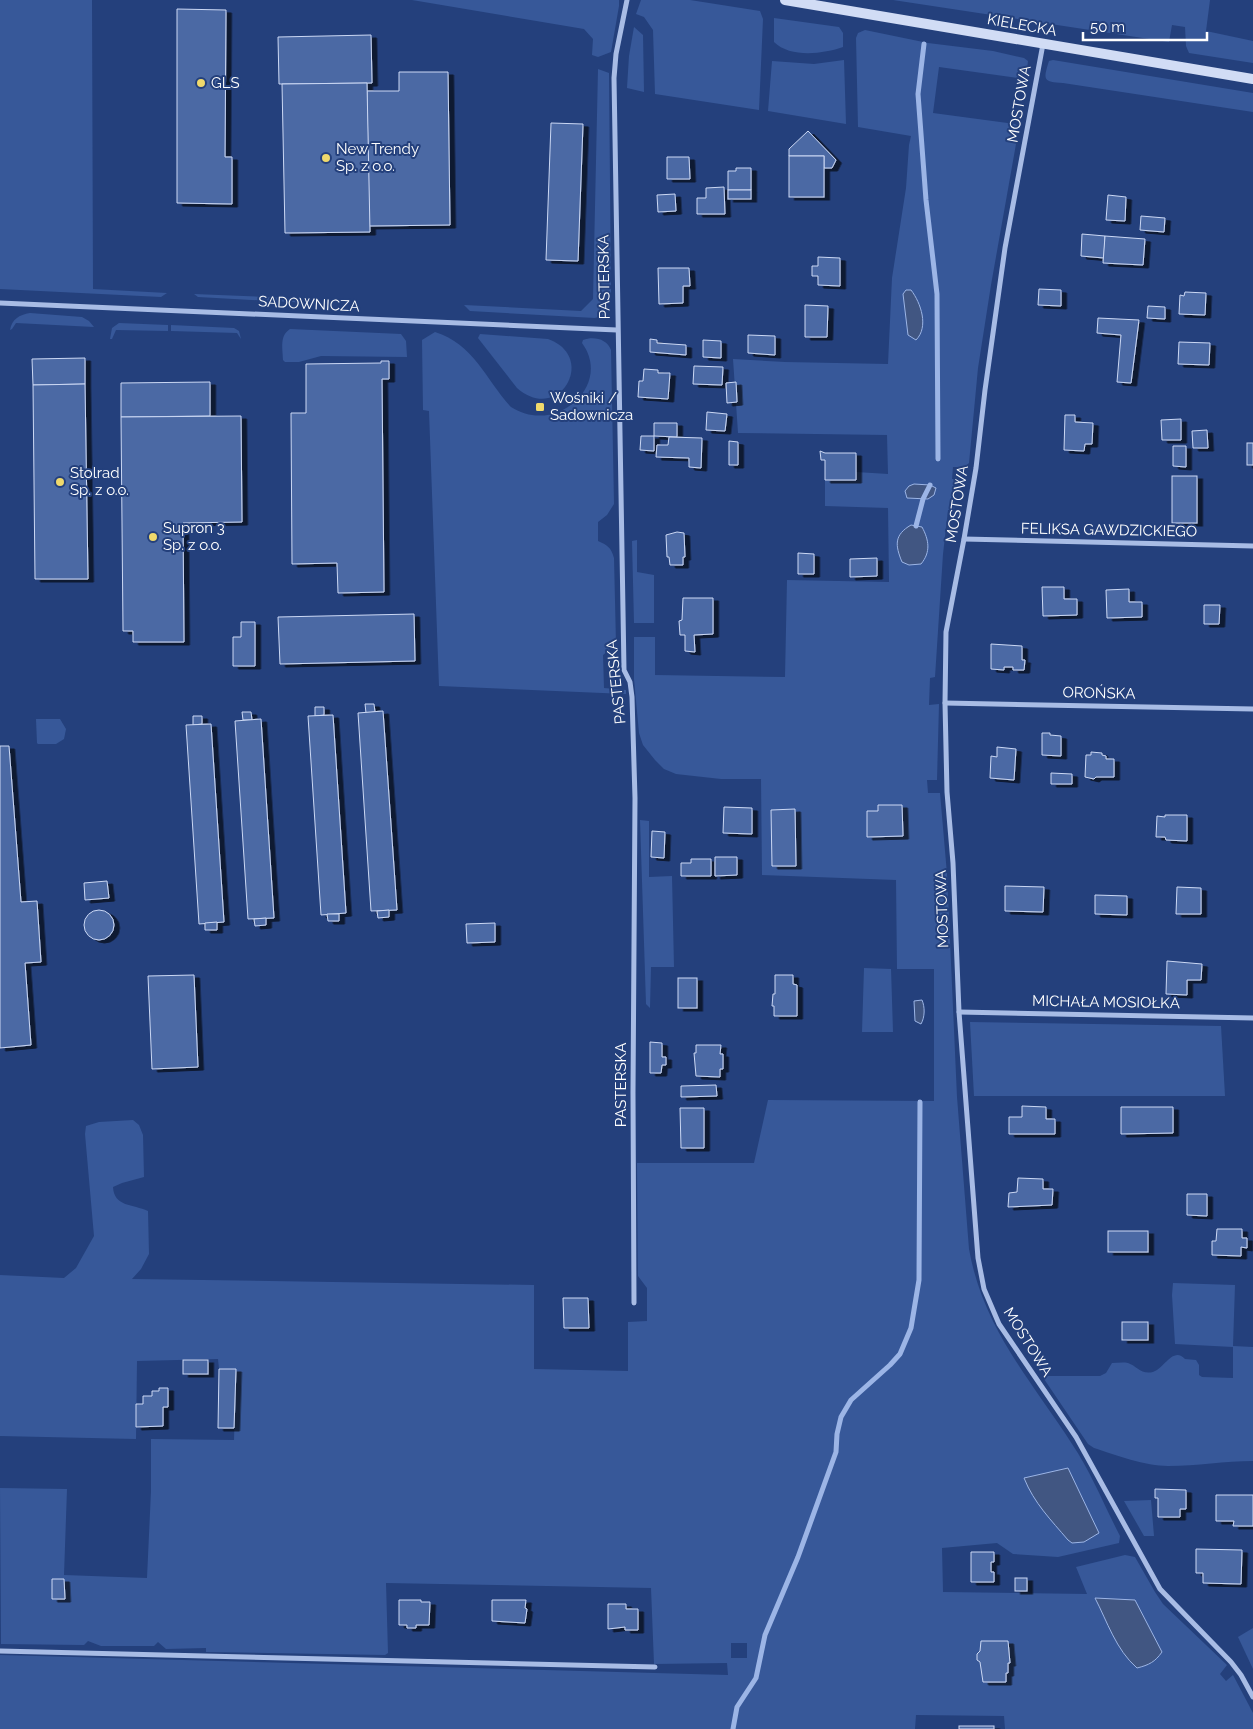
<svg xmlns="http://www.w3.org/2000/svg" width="1253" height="1729" viewBox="0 0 1253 1729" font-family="Raleway,sans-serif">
<defs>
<filter id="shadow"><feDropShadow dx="5.5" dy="3" stdDeviation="0" flood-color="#0009"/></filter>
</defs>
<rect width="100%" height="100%" fill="#24407c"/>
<g fill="#375899" fill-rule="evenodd">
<path d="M0,0H92L93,289L167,293L161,297L0,289Z"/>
<path d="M412,0H619V6L611,52L598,57L592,55L593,39L584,29Z"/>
<path d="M641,0H690L760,11L763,19L759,110L655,94L653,30L644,17L636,14Z"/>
<path d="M893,0H1210L1206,31L1253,41V63L1189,53L1186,46L1185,27L1172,25L1169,42Z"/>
<path d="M774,18L839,27L843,33V47C823,54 790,58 774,42Z"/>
<path d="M634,27L643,35L644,92L627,88L629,56Z"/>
<path d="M865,30L928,43L993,51L1024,58L1028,61L1026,79L939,67L933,113L1015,124L1019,127L991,285L978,368L969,463C964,468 960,467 953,467L952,479H958L954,510H948L943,554L935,677L930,678L929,705L939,704L937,780H927L928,793H940L947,874L957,1097L969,1249C983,1328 1030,1379 1072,1444C1091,1472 1104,1505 1120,1536L1119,1543L1058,1557L1013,1554L997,1543L942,1548L943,1592L1087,1594L1076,1567L1125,1555L1135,1557L1155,1592L1163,1604L1227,1665L1220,1674L1226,1681L1233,1675L1253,1713V1729H1005L1004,1716L916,1715L915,1729H0V1655L728,1675L727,1663L654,1664L651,1588L386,1583L388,1653L385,1655L206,1652V1648L166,1649L158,1642L154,1646H101L88,1641L84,1645L1,1644L0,1488L67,1489L64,1575L147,1578L151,1491V1439L234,1440L236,1370L219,1369L218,1359L137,1361L136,1439L0,1436V1275L64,1278L76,1268L94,1236L85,1134L86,1126L99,1122L133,1120L139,1125L143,1135L144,1177L122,1183L113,1187C114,1207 133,1204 148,1211L149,1254L141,1269L132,1279L534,1285V1369L628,1371V1322L647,1321V1288L638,1276L637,1163H754L768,1100L934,1101V969H897L896,880L762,875L761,779H721L676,774L664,769L655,760L643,745L639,733L634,679V637H655V675L785,677L787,580L889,582L888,508L825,506V480H856V472L888,474L887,435L738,433L733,359L785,362L888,364L892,278L906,188L909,145L911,136L858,127L856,38L858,33ZM731,1643H747V1658H731Z"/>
<path d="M844,60L846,124L768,111L772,61L814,64Z"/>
<path d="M1053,60L1253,93V112L1063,83C1043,82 1043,80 1049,61Z"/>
<path d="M598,69L609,73L611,294L606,295V308L604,315L595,318L470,311L464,305L581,311L593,299Z"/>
<path d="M194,294L314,299L309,303L198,297Z"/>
<path d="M30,313L82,317L89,321L94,327L16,323L12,329L10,330C12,319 19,315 30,313Z"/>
<path d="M119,323L168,325V331L116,330L112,339H110L112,328Z"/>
<path d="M171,325L234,328L239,331L241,339L237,333L171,331Z"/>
<path d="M290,329L401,334L406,341L407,357L321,356L299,362H285L283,360C283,349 279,336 290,329Z"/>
<path d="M435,332C474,344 486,380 511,407C556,436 613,385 582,343L583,340C594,336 607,339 611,350L614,504L607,515L598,522V541C607,545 611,547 614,558L616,644L603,655L604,688L626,690V694L439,686L429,411L423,410L422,340Z"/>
<path d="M480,334L548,339C598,357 559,425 517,388L478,338Z"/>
<path d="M637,540V572L654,575V623H634L632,541Z"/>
<path d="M36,719H60L66,729L64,739L56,744H38L37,743Z"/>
<path d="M640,820L649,821V877L672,876L674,967H651L650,1008L646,1004Z"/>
<path d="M864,968L891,969L893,1032H862Z"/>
<path d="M970,1022L1221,1026L1225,1096H974Z"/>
<path d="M1173,1283L1235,1285L1233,1346L1253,1347V1461C1225,1461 1197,1466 1168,1466C1146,1466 1115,1455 1094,1448L1088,1444L1042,1376H1100L1106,1373L1112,1363C1117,1363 1123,1362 1128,1363C1137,1366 1141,1375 1153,1372C1164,1369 1173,1346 1185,1359L1196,1360L1199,1365V1375L1202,1377L1233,1378V1347L1175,1344L1172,1295Z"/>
<path d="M1151,1500L1154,1536H1144L1124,1501Z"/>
<path d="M1253,1628V1669L1238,1637Z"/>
</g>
<g fill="#415682" stroke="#9cb5e6">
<path d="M906,290H911C921,303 929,327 916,340L908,335L903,294Z"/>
<path d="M914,484L930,485L936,488L934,495L928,499L907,498L905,491L909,486Z"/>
<path d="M911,525L922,527C929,540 931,552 921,564L909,565L902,562C895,545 894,535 911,525Z"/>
<path d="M922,1000C925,1007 925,1017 921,1024L915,1021L914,1001Z"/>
<path d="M1068,1468L1099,1533L1084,1542L1072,1543L1068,1540C1051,1520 1034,1503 1024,1478Z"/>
<path d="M1095,1598L1135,1600L1162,1652C1155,1662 1149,1665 1137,1668C1116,1650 1107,1621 1095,1598Z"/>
</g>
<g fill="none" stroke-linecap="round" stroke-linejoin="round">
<g stroke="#9cb5e6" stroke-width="5">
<path d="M924,44L918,94L926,200L937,294L938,459"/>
<path d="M916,526L923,499L930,485"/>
<path d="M733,1729L737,1707L756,1678L765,1635L798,1557L836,1452L837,1434L841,1417L851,1400L890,1365L900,1354L911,1328L919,1280L920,1102"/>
</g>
</g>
<g fill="#4c69a4" stroke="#cbd8f4" filter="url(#shadow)">
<path d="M177,9L226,10L225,157H232V204L177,203Z"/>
<path d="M371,35L372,83L279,84L278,37Z"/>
<path d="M399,72H448L450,225L369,226L367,91H399Z"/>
<path d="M367,83L370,232L285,233L282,84Z"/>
<path d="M551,123L583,124L578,261L546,260Z"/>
<path d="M808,131L836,160L832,168H824V156H789V149Z"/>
<rect x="789" y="156" width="35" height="41"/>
<path d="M667,157H689L690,179H667Z"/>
<path d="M736,168H751V190H728V171H736Z"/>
<path d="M724,187L725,214H697V198H706V188Z"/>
<rect x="728" y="190" width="23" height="9"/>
<path d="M675,194L676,211L658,212L657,195Z"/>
<path d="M1108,195L1126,197L1125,221L1106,220Z"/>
<path d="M1141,216L1165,218L1164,232L1140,230Z"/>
<path d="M1082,234L1105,236L1104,258L1081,256Z"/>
<path d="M1105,236L1145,239L1143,265L1103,263Z"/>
<path d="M818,257L840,258V286L818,285V276H812V266H818Z"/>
<path d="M658,268H689L690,286H683V303L659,304Z"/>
<path d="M1039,289L1061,290V306L1038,305Z"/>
<path d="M1185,292L1206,293L1205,315L1179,314L1180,295L1184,296Z"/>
<path d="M805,305L828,306L827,337H805Z"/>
<path d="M1148,306L1165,307V319L1147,318Z"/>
<path d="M1098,318L1139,320L1131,383L1117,382L1121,335L1097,333Z"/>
<path d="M748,335L775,336V355L748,353Z"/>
<path d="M650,339L657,340V343L686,345V355L650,352Z"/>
<path d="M703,340L721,341V358L703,357Z"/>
<path d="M1179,342L1210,343L1209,365L1178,364Z"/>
<path d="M85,358V384L33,385L32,359Z"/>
<path d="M381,361H389V379H382L384,592L338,593L337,563L292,564L291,413H306V364L381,363Z"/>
<path d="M694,366L723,367L722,385L693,384Z"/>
<path d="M644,369L658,370V373H670L668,399L638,397L639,381H643Z"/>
<path d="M210,382V416L121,417V383Z"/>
<path d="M736,382L737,402L727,403L726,383Z"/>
<path d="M85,384L88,579H35L33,385Z"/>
<path d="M707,412L727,414L725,431L706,430Z"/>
<path d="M1065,415H1075V422L1093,423L1092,444H1085L1084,451L1064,450Z"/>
<path d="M241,416L242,522L183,523L184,642H133V631H123L121,417Z"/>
<path d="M1181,419V440H1162L1161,420Z"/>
<path d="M654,423H677V437L654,436Z"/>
<path d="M1207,430L1208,448H1193L1192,431Z"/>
<path d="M641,436H654V451L640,450Z"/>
<path d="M669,437L702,438L701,468L689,467V458L656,457L657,445H668Z"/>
<path d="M729,441L738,442V465H729Z"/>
<rect x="1247" y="443" width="6" height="22"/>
<path d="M1173,446H1186V467L1173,466Z"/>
<path d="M820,451L825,453H856V480H825V460H821Z"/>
<rect x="1172" y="476" width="25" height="47"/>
<path d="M677,532L684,533L685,557H683V565H670L669,557H667L666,535Z"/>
<path d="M798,553L814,554V574H798Z"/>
<path d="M877,558V576L850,577V559Z"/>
<path d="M1042,587H1064V599H1077V615L1043,616Z"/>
<path d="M1129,589V602H1142V617L1107,618L1106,590Z"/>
<path d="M683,598H713V634L694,635L695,652L685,651V635H680L679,621L682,620Z"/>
<path d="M1204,605H1220L1219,624H1204Z"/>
<path d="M414,614L415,661L280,664L278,617Z"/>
<path d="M241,622H255V666H233V637H241Z"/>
<path d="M991,644L1022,646V660H1025L1024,670H1013V667H1004V670L991,669Z"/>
<path d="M365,704H374L375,712L366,713Z"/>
<path d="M315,707H324V715L315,716Z"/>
<path d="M383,711L397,910L371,911L358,713Z"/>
<path d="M242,712H251L252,720H243Z"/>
<path d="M333,715L346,913L321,915L308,716Z"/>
<path d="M193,716H202V724L193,725Z"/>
<path d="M261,719L274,918L248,919L235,721Z"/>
<path d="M211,724L224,922L199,924L186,725Z"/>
<path d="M1042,733H1050V735L1061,736V756L1042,755Z"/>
<path d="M0,746H9L21,902L37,901L41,962L25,963L31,1045L0,1048Z"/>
<path d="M997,747L1016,749L1014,780L990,778L991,756L997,757Z"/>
<path d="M1091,752L1102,753V755L1106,756V759H1114V777H1096L1094,779L1085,777L1086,755H1091Z"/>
<path d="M1051,773L1072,774V784H1051Z"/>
<path d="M878,805H902L903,836L867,837V811H878Z"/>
<path d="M724,807L752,808V834L723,833Z"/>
<path d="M795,809L796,866H772L771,810Z"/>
<path d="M1165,815H1187V841L1166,840L1165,837H1156L1157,816L1165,817Z"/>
<path d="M652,831L665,832L664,858L651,857Z"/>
<path d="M715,857H737V875L715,876Z"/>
<path d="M691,859H711V876H681V863H691Z"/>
<path d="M107,881L109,898L85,900L84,883Z"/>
<path d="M1005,886L1044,887L1043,912L1005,911Z"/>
<path d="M1177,887L1201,888V914H1176Z"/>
<path d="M1095,895L1127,896V915L1095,914Z"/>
<circle cx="99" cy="925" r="15"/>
<path d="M389,910V917L378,918L377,911Z"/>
<path d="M327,914H339V921H328Z"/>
<path d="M266,918V925L255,926L254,919Z"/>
<path d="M217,922V930H205V923Z"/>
<path d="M495,923V942L467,943L466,924Z"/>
<path d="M1167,961L1202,964L1201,980H1187V995L1166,994Z"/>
<path d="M194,975L198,1067L152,1069L148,976Z"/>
<path d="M775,975H793V984L797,985V1016H774V1006H772L773,994H775Z"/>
<rect x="678" y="978" width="19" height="30"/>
<path d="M650,1042L662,1043V1057H666V1065H662L661,1073H650Z"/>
<path d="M696,1045H721L720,1054H723V1069H720V1077L696,1076L694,1053H696Z"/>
<path d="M716,1085L717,1096L681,1097V1086Z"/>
<path d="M1022,1106L1046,1107V1119H1055V1134H1009V1117H1022Z"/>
<path d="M1121,1107H1173V1133L1121,1134Z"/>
<path d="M680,1108H704V1148H681Z"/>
<path d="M1018,1178L1043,1179V1189H1053L1052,1205L1008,1207L1009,1193L1017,1192Z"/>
<path d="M1187,1194H1207V1216L1187,1215Z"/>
<path d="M1217,1229H1242V1238H1247V1248L1241,1247V1256L1212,1255V1241H1216Z"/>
<rect x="1108" y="1231" width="40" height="21"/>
<path d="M563,1298H588L589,1328H564Z"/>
<rect x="1122" y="1322" width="26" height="18"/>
<rect x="183" y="1360" width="25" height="14"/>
<path d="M219,1369H236L234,1428H218Z"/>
<path d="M159,1388H168V1407H163V1426L136,1427V1404H143V1396H152V1391H159Z"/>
<path d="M1155,1489L1186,1490V1509H1180V1517H1158V1498H1155Z"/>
<path d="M1216,1495H1253V1526H1233L1234,1521H1216Z"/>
<path d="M1196,1549L1242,1550L1241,1584L1203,1583V1573H1196Z"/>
<path d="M971,1552H994V1562H991V1572H994V1582H971Z"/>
<rect x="1015" y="1578" width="12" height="13"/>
<path d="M52,1579H64L65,1599H52Z"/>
<path d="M399,1600H421V1602H430L429,1625H416V1628H407V1625H399Z"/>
<path d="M492,1600H526L525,1608L527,1609L525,1623L492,1621Z"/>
<path d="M608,1604H626V1609H638V1630H625V1627L608,1629Z"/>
<path d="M981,1641H1008L1010,1663H1008V1673H1006V1682H983L980,1662L977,1660V1654L980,1651Z"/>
<rect x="959" y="1726" width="35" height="3"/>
</g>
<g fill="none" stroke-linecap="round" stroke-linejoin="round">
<g stroke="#a8bce5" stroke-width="5">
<path d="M627,0L616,54L614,78L624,670L630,682L632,697L635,798L633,1093L634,1303"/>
<path d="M1043,44L1005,248L985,390L976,468L964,539L946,632L945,703L947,792L953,863L959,1012L978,1258L984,1289L999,1324L1076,1437L1160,1589L1231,1662L1241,1675L1253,1697"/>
<path d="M0,303L617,330"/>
<path d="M964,539L1253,546"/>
<path d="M945,703L1253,709"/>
<path d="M959,1012L1253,1018"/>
<path d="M0,1651L655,1667"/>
</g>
<path stroke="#d1dcf5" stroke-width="10" d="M785,0L1253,79"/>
</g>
<g fill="#efd96c" stroke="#24407c" stroke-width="2">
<circle cx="201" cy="83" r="5"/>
<circle cx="326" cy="158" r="5"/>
<rect x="535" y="402" width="10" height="10" rx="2.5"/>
<circle cx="60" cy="482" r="5"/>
<circle cx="153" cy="537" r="5"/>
</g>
<g text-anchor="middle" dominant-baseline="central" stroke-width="4" stroke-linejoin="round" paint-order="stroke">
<g font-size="15" fill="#fff" stroke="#24407c">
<text transform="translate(1022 25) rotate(10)">KIELECKA</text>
<text transform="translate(1019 104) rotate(-80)">MOSTOWA</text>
<text transform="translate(604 277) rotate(-91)">PASTERSKA</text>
<text transform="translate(309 304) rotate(3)">SADOWNICZA</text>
<text transform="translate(957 504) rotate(-81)">MOSTOWA</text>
<text transform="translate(1109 530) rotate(1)">FELIKSA GAWDZICKIEGO</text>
<text transform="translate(616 682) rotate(-96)">PASTERSKA</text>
<text transform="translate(1099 693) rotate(1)">OROŃSKA</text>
<text transform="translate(942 909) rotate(-92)">MOSTOWA</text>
<text transform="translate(1106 1002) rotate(1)">MICHAŁA MOSIOŁKA</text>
<text transform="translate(621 1085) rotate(-90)">PASTERSKA</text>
<text transform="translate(1028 1342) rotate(58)">MOSTOWA</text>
</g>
<g font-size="15" fill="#fff" stroke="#24407c" text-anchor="start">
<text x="211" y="83">GLS</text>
<text x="336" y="149">New Trendy<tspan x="336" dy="17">Sp. z o.o.</tspan></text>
<text x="550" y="398">Wośniki /<tspan x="550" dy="17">Sadownicza</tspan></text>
<text x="70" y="473">Stolrad<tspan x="70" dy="17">Sp. z o.o.</tspan></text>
<text x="163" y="528">Supron 3<tspan x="163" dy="17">Sp. z o.o.</tspan></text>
</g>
</g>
<path d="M1083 32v8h124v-8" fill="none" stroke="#ffffff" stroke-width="2.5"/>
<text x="1090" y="32" font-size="15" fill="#ffffff" stroke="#24407c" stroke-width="4" paint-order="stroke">50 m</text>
</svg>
